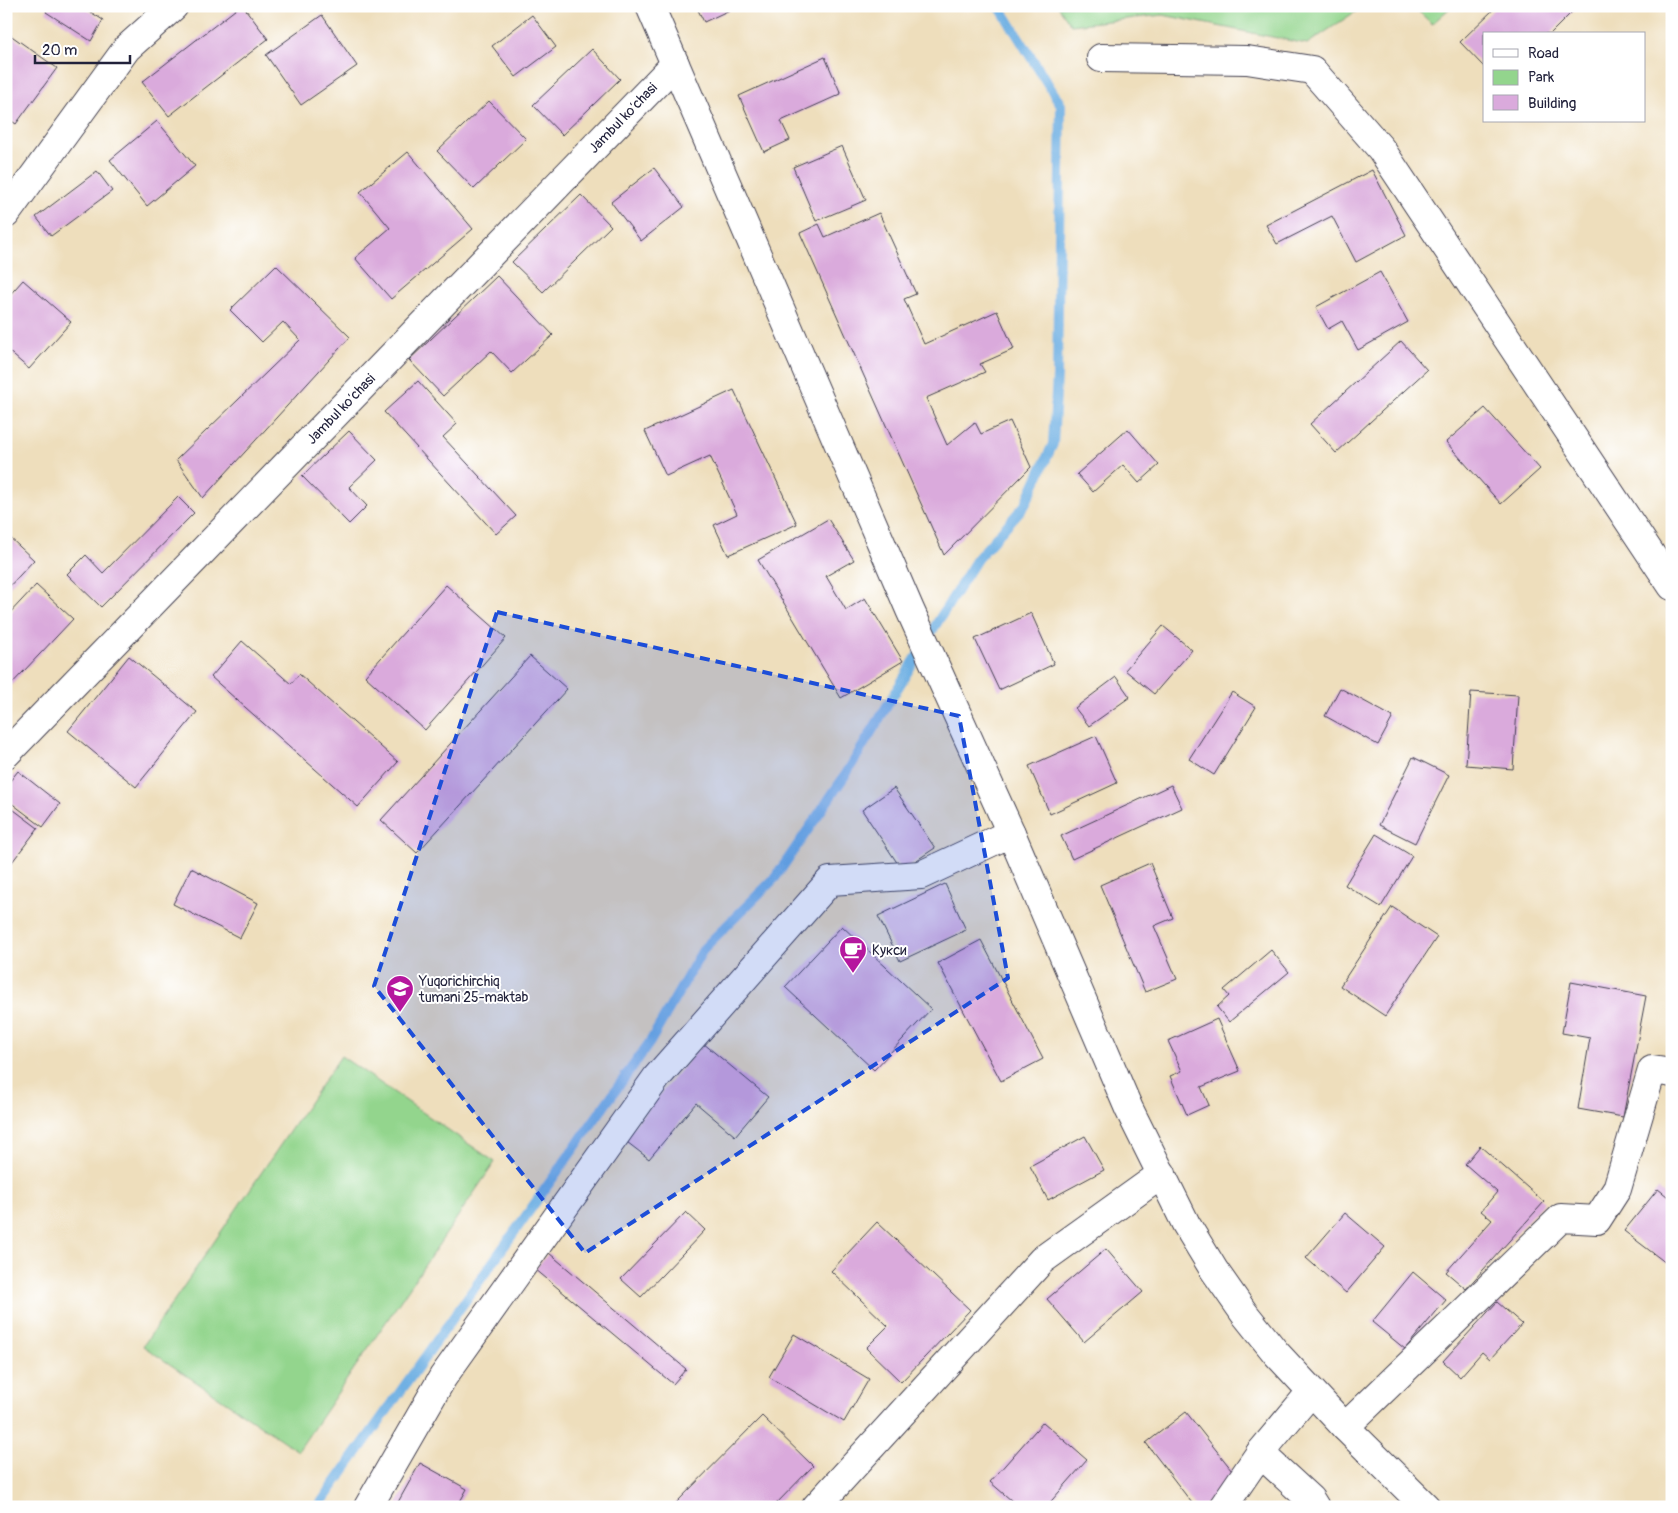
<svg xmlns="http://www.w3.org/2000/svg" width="1678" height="1513" viewBox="0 0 1678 1513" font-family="Pangolin,sans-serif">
<rect width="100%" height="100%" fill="#fff"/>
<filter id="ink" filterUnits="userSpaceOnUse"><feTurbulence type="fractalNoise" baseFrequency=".02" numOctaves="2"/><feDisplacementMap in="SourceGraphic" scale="10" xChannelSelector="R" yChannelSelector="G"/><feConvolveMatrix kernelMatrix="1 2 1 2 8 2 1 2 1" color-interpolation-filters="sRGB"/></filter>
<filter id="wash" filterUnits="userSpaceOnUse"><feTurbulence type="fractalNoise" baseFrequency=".0096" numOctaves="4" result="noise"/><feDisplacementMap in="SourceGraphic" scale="20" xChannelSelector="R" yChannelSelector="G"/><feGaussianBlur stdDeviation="1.12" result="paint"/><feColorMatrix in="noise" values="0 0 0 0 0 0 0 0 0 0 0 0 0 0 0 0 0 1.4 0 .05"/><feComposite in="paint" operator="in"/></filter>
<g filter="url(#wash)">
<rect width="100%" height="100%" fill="#eedebc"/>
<g fill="#93d58d" stroke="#5a7c64">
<path d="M1058,6H1364L1307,44L1163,15L1071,25Z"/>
<path d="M1413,6H1452L1432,24Z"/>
<path d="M341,1056L495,1162L298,1451L143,1346Z"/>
</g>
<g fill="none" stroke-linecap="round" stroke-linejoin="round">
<path stroke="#70b0e3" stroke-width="10" d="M318,1507L650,1042L704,948L775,878L846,774L940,618L977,559L1025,505L1053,444L1057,376L1061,105L999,6"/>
</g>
<g id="blocks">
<g fill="#daaadc">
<path d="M49,6H81L103,20L91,41L46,12Z"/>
<path d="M240,6H243L268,39L169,116L142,82Z"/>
<path d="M696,6H738L704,22Z"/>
<path d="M1497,6H1578L1550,34H1484V67L1460,42Z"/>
<path d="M322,15L357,66L301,105L266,55Z"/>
<path d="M532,15L556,47L516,77L492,46Z"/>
<path d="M6,32L57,68L16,124L6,117Z"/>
<path d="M592,49L620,79L562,135L533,105Z"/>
<path d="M825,57L841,94L781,121L790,140L764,152L739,96Z"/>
<path d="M489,101L526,139L474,189L437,151Z"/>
<path d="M157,121L195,166L147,206L110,160Z"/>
<path d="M842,146L866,200L816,221L793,167Z"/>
<path d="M408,152L473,229L391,299L355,258L390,228L360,192Z"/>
<path d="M654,168L684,207L641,241L611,202Z"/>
<path d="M1372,170L1406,235L1356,262L1332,216L1277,244L1266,225Z"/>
<path d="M97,171L112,191L51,236L36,217Z"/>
<path d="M581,195L611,226L543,292L512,262Z"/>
<path d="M879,213L916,294L904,299L924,344L997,311L1014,349L980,364L985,372L926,398L947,445L975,422L981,434L1010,421L1031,467L944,555L800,233L819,224L825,237Z"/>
<path d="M276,265L350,337L203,498L176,460L300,340L283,322L262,342L230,310Z"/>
<path d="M1380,272L1408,322L1358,350L1342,321L1328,329L1316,307Z"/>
<path d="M497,276L553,335L512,373L491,351L443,396L409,360Z"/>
<path d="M23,280L71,322L29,369L6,349V299Z"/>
<path d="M1401,341L1427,370L1336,453L1310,424Z"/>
<path d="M418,381L457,424L443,437L516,516L496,534L384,412Z"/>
<path d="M734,390L797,524L728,555L714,525L737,514L710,456L666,476L645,431Z"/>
<path d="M1485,408L1540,469L1501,504L1446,442Z"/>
<path d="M1128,429L1159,465L1139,483L1123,465L1093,492L1077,474Z"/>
<path d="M349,431L377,460L349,487L367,506L349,524L302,476Z"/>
<path d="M178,497L194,513L101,607L67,574L86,555L103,573Z"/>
<path d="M828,519L854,560L826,576L846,610L865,598L903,661L841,698L758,560Z"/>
<path d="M6,534L34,560L6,590Z"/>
<path d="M36,585L73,619L6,690V617Z"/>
<path d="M446,585L506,638L425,730L365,676Z"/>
<path d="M1031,613L1054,664L999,690L975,639Z"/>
<path d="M1163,626L1192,650L1154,694L1125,670Z"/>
<path d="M242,641L291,684L299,674L398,762L358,807L211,677Z"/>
<path d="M129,656L197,712L136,787L68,731Z"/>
<path d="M530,656L567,689L417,853L381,820Z"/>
<path d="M1116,677L1130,697L1089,726L1075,708Z"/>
<path d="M1340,688L1393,717L1378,745L1325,716Z"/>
<path d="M1232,692L1256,707L1214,775L1189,759Z"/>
<path d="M1471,692L1518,695L1513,769L1466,765Z"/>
<path d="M1096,736L1117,783L1050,814L1029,766Z"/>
<path d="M1413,757L1449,775L1415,843L1379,825Z"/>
<path d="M18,771L60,804L43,827L6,799V786Z"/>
<path d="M1171,785L1182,808L1072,859L1061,836Z"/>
<path d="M894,788L935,848L902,870L862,810Z"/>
<path d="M6,804L38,828L6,870Z"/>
<path d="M1376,834L1412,856L1381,907L1345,885Z"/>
<path d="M1150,863L1173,918L1154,926L1177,979L1145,992L1100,885Z"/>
<path d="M191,868L258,903L240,938L173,904Z"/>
<path d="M945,884L966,930L900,961L878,916Z"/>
<path d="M1392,907L1437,937L1385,1016L1340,986Z"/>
<path d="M842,926L931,1009L874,1070L785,987Z"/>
<path d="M981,940L1043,1059L1001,1081L938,963Z"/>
<path d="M1271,950L1289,972L1229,1022L1217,1007L1229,996L1224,990Z"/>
<path d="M1571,982L1646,996L1623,1117L1578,1109L1590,1038L1562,1033Z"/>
<path d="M1217,1019L1240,1071L1201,1087L1209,1105L1187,1115L1170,1076L1182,1071L1168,1041Z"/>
<path d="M703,1043L768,1097L735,1136L696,1103L649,1159L623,1139Z"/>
<path d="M1085,1136L1104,1170L1048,1200L1030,1166Z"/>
<path d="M1480,1146L1544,1202L1466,1289L1446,1272L1492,1220L1481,1211L1497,1192L1465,1164Z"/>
<path d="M1658,1189L1672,1200V1255L1666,1263L1624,1231Z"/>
<path d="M686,1212L705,1230L641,1297L621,1279Z"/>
<path d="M1345,1213L1385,1247L1346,1293L1306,1258Z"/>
<path d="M877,1222L970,1310L901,1382L866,1348L888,1326L831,1271Z"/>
<path d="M1106,1249L1143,1292L1084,1342L1047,1299Z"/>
<path d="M549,1253L686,1369L673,1384L535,1269Z"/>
<path d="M1413,1272L1446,1300L1405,1349L1372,1322Z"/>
<path d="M1497,1302L1522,1324L1490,1359L1482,1352L1460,1377L1443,1361Z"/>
<path d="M794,1334L869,1379L844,1422L769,1377Z"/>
<path d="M1186,1412L1239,1479L1202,1507H1195L1146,1443Z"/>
<path d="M762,1416L813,1466L773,1507H672Z"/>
<path d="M1043,1422L1087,1460L1046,1507H1019L990,1482Z"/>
<path d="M420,1463L467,1489L457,1507H401L397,1504Z"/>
</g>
</g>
</g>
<g filter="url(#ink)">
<use href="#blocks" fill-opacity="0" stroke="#413e4e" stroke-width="1"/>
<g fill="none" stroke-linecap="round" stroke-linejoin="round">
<defs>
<g id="street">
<path d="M1101,58L1247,60L1312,70L1381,149L1672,586"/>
<path d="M6,214L127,48L174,6"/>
<path d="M6,754L675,64"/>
<path d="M1345,1427L1561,1218L1597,1220L1617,1189L1652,1070L1672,1073"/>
<path d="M1260,1453L1310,1499L1315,1507"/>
<path d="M368,1507L443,1377L657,1077L830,881L921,875L1011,833"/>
<path d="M816,1507L1042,1260L1162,1174"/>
<path d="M1223,1507L1260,1453L1311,1392"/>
</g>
<path id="secondary" d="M650,6L910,610L1011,833L1129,1109L1186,1224L1214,1270L1244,1313L1276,1353L1345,1427L1426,1507"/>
</defs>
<use href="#street" stroke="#413e4e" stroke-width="30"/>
<use href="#secondary" stroke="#413e4e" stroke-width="30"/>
<use href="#street" stroke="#fff" stroke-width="28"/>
<use href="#secondary" stroke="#fff" stroke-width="28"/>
</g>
</g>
<path fill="#1d4ed8" fill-opacity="0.2" stroke="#1d4ed8" stroke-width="4" stroke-dasharray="10 6" stroke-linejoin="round" d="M497,612L959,716L1008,978L585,1253L374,986Z"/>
<defs>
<symbol id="cafe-pin" viewBox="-11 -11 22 30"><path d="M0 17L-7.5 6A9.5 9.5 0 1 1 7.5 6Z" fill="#b5179e" stroke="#fff"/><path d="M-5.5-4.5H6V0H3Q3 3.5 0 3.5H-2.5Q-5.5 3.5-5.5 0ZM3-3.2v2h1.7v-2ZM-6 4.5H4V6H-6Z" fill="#fff"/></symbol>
<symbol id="school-pin" viewBox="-11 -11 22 30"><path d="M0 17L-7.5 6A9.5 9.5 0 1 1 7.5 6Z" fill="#b5179e" stroke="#fff"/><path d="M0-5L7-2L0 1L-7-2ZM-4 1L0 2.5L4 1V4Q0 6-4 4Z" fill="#fff"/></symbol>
</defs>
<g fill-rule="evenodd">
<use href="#cafe-pin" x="837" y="934" width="32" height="43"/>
<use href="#school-pin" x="384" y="973" width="32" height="43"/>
</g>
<g text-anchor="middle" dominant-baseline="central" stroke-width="4" stroke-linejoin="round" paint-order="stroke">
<g font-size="14" fill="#22223b" stroke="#fff">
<text transform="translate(623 118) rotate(-46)">Jambul ko‘chasi</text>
<text transform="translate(341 409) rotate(-46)">Jambul ko‘chasi</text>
</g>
<g font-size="14" fill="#22223b" stroke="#fff" text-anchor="start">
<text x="872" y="950">Кукси</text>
<text x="419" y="981">Yuqorichirchiq<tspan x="419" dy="16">tumani 25-maktab</tspan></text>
</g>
</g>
<rect width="1678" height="1513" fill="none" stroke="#fff" stroke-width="25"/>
<rect x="1483" y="32" width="162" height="90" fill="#ffffff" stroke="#a7a7b1"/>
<rect x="1493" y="49" width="25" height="8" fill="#ffffff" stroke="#a7a7b1"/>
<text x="1528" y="58" font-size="15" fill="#22223b">Road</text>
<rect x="1493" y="70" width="25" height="15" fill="#93d58d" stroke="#a7a7b1"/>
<text x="1528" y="82" font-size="15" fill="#22223b">Park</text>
<rect x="1493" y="95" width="25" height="15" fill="#daaadc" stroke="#a7a7b1"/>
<text x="1528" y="108" font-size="15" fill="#22223b">Building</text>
<path d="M35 55v8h95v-8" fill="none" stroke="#22223b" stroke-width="2.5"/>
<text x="42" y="55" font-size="15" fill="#22223b" stroke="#ffffff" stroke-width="4" paint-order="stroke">20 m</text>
</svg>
